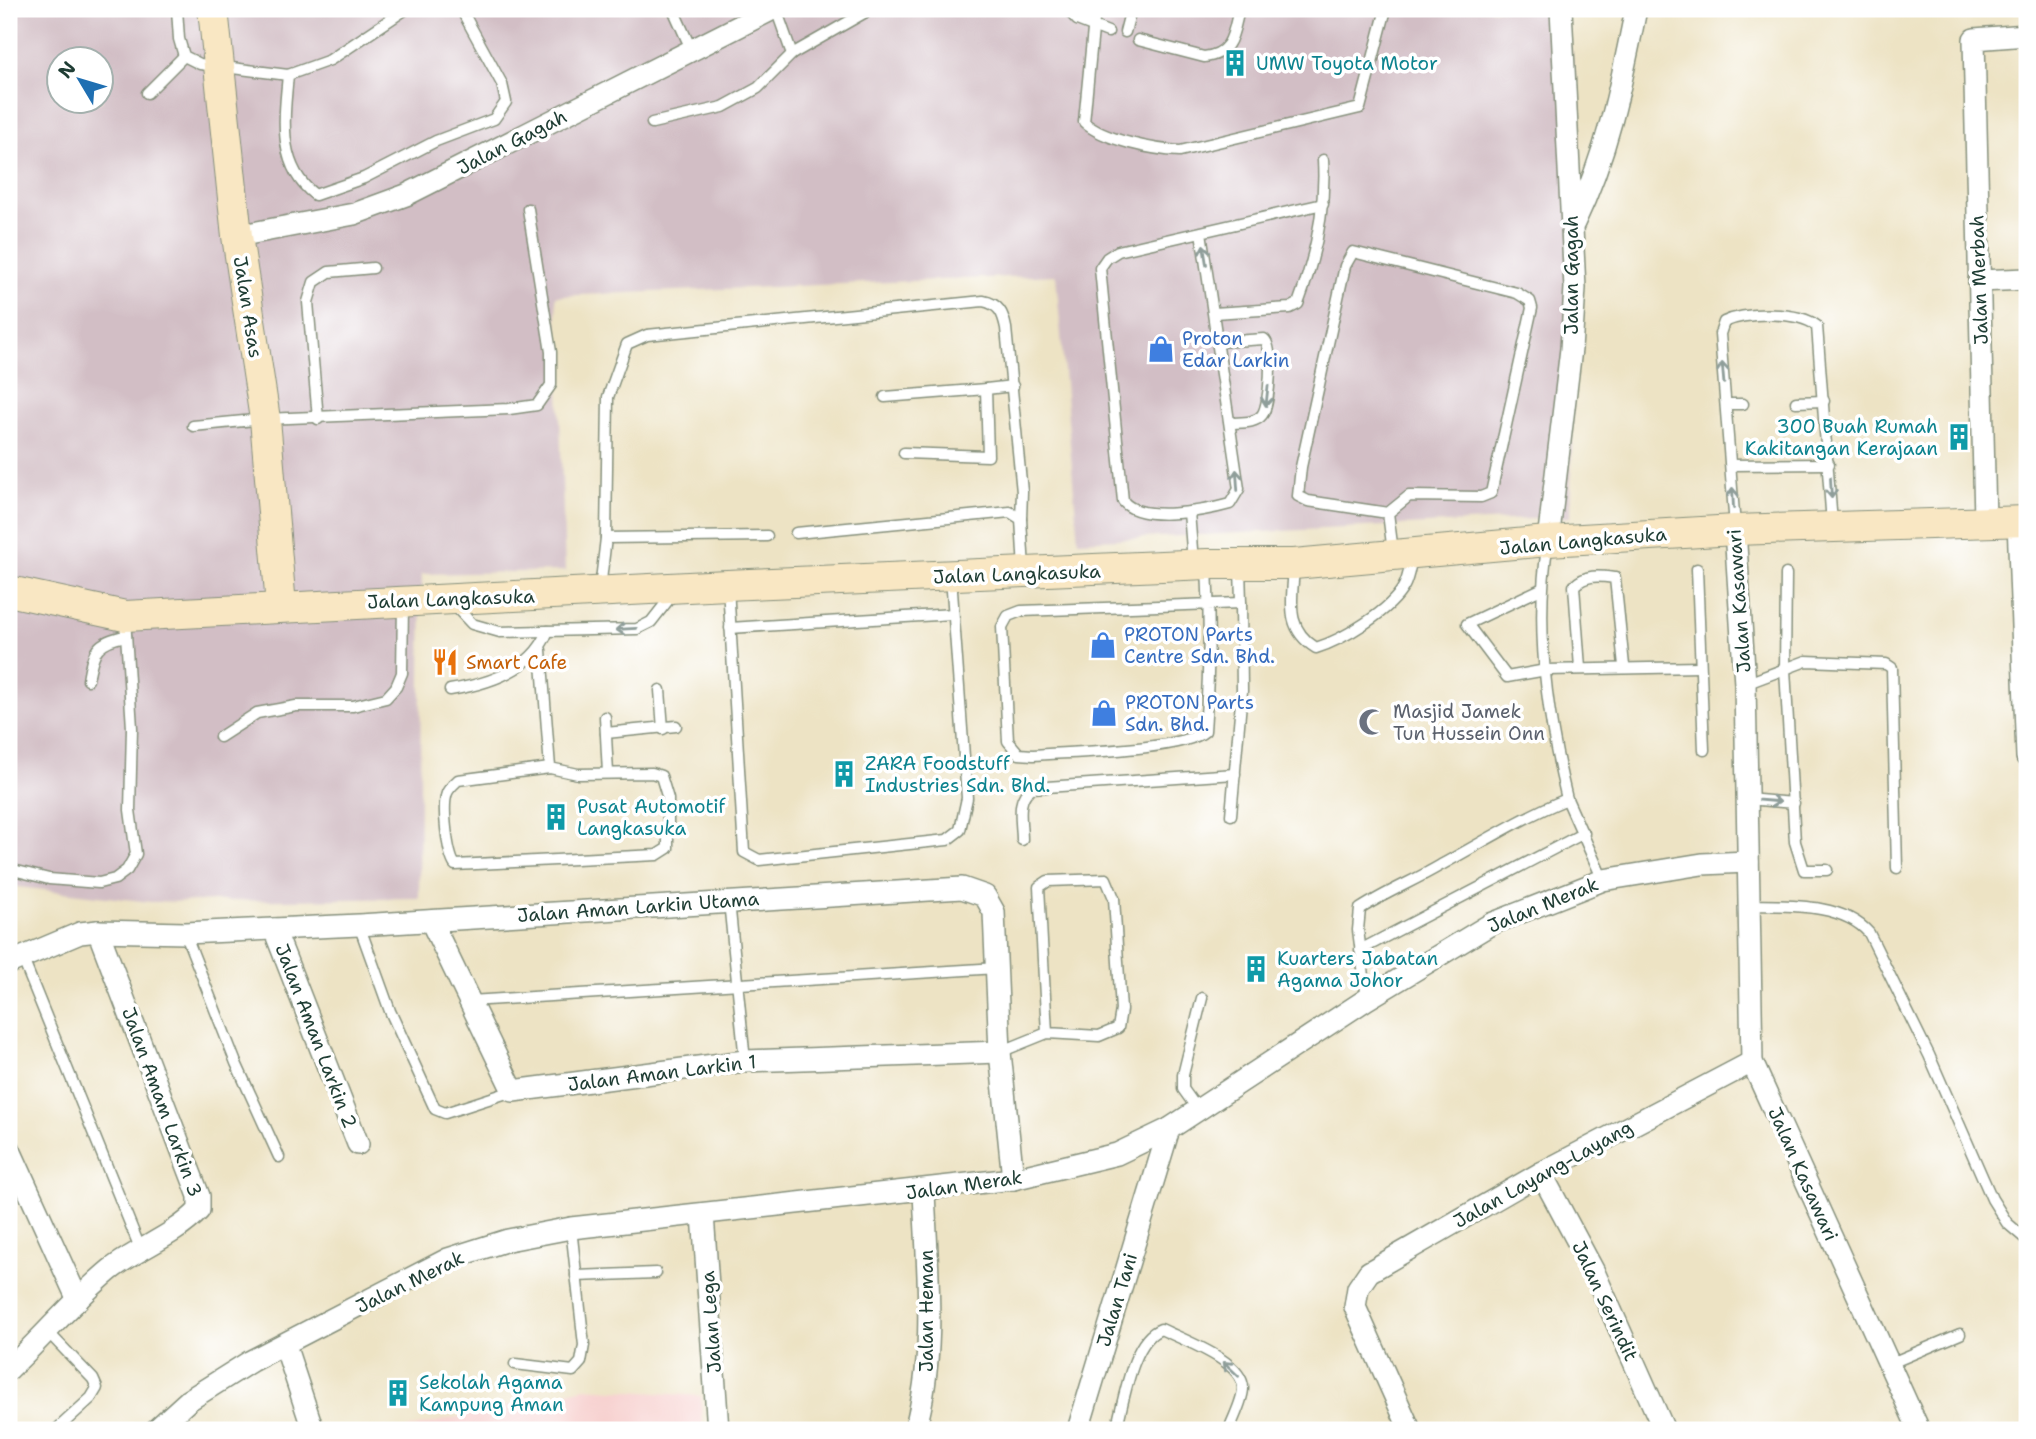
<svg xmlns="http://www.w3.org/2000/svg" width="2036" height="1439" viewBox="0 0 2036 1439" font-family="'Shantell Sans',sans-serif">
<rect width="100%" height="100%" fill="#fff"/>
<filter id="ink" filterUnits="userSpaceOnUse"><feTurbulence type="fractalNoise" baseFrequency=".0143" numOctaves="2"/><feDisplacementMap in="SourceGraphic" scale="14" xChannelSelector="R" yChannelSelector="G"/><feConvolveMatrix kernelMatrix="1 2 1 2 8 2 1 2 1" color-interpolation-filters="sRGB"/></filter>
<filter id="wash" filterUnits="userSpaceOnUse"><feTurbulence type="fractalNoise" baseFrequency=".00686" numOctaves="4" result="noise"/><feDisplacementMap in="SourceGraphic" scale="28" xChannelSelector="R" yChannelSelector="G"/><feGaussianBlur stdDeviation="1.57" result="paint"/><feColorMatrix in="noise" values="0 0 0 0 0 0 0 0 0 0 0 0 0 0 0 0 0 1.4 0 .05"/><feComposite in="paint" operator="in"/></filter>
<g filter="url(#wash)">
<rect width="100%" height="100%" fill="#ede3c4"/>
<path fill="#f7d0cf" d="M585,1388L701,1396L702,1430H401Z"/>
<path fill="#d2bec5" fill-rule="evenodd" d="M9,9H1564L1581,107L1570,517L1078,541L1056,275L556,296L565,571L422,574L419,898L151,902L9,886ZM60,60H102V102H60Z"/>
</g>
<g filter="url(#ink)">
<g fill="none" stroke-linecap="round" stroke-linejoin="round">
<defs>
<g id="lane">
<path d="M177,9L179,39L184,56L200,64L288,75L330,60L406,9"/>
<path d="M673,9L692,51"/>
<path d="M1067,9L1077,20L1108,32"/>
<path d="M1095,9L1084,122C1102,140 1155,150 1180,151L1360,108L1386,9"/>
<path d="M1125,32L1131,9"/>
<path d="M1138,40L1204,57C1233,54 1233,33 1239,9"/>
<path d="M792,54L871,9"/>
<path d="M288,75C284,118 277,166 315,195L364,178L436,141L494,119L506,102L502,84L461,9"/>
<path d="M147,93L184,56"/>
<path d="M652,123L723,107L758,88L792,54L776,9"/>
<path d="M1201,232L1239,489L1230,504C1205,511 1140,523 1123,501L1100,268L1107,258L1118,251L1323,204"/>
<path d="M1214,313L1290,308L1298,304C1315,258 1326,209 1323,160"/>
<path d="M1219,342L1264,339C1274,346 1270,405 1262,415C1255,424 1241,422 1230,423"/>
<path d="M885,397L986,389"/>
<path d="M1796,402L1824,401"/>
<path d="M1726,404H1743"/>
<path d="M318,419L308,302L314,282L329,272L373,268"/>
<path d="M193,426L265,419L509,409L537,405L551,385V352L528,209"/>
<path d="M904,453L988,456L986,389L1013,386"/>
<path d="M1731,465L1829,464"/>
<path d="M1189,512L1193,562"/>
<path d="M1388,513L1308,501L1298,496L1301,467L1345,266L1353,252L1517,293L1530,301L1532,308L1491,493L1481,497L1409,496L1388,513L1393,552"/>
<path d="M1735,527L1720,334L1724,322C1746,312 1799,311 1817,326L1832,524"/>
<path d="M796,533L1010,512L1021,519L1024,570"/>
<path d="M606,538L767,536"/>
<path d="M1548,542C1534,625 1547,717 1567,799"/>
<path d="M1294,565C1293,598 1283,628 1316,648C1342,640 1391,611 1404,586C1409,577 1410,564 1413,554"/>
<path d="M1207,566C1210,621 1209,676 1205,731C1182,751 1068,752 1033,755L1019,754L1008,741L1002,627L1008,616L1021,611L1241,603L1242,691L1231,815"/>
<path d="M1240,567L1241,603"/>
<path d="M1697,569L1704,750"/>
<path d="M1786,574L1785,669L1795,842L1804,870H1827"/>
<path d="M728,587L744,852L759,860L947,840L960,830L967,798L951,577"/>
<path d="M600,589L606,538L608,397L627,344L647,335L983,301C999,304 1003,313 1006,328L1022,492L1021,519"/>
<path d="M1541,589L1467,624L1507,677L1546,670L1700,667"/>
<path d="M454,605L472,624L500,632L637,629L651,622L673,594"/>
<path d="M730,628L953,614"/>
<path d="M541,650L550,768"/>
<path d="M1580,668L1574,586C1586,574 1599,576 1615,578L1624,666"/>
<path d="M88,680C93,651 96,641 126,636"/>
<path d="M1745,684L1806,661L1886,664L1892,668L1897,868"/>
<path d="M450,690C489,684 533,670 548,631"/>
<path d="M660,690L663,729"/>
<path d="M605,717L608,773"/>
<path d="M606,733L676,726"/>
<path d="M220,737L257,713L296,706H353L386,698L396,687L402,673L403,605"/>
<path d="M550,768L578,774L652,773L661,776L668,799V848L657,855L455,865C447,853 442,806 447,793C449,788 454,784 458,780Z"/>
<path d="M1747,799L1794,803"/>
<path d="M1022,840C1022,822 1015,798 1032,788L1235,774"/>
<path d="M9,869L49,879L99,883L115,879L127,870L136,854L130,810L132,728L125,618"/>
<path d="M729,901L745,1061"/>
<path d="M1749,905C1786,906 1842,902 1869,933L1929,1055L1992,1199L2007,1223L2027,1240"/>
<path d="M359,925L390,1011L435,1109L445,1113L513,1091"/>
<path d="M185,933L236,1063L279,1157"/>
<path d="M1360,950L1584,833"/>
<path d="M22,957L140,1248"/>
<path d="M1367,999L1358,930L1360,909C1386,892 1414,881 1441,865C1483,842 1523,817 1567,799L1603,880"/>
<path d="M470,1001L997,968"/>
<path d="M1000,1052L1047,1033L1039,887L1048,881L1106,879L1114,898L1121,1010L1118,1028L1099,1036L1047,1033"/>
<path d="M1198,1110L1183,1089V1075L1202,998"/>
<path d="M576,1276L656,1273"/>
<path d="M48,1332L93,1379L97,1388L91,1398L56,1430"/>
<path d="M515,1364L573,1371L581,1362L584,1345L571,1228"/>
<path d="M1889,1364L1960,1334"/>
<path d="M332,1430H334"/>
<path d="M1116,1430C1124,1401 1132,1339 1161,1329C1183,1340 1243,1361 1243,1388C1243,1401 1233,1418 1229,1430"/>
</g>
<g id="street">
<path d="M1574,223C1608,152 1621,85 1636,9"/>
<path d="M237,236L354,214L406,195L773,9"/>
<path d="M1979,281L2027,279"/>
<path d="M1985,521L1974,39L2027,35"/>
<path d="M2018,521L2027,757"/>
<path d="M1735,530L1745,684L1752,1062L1919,1430"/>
<path d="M1548,541L1571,349L1575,288L1561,9"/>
<path d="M431,921L513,1091L745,1061L1000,1052"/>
<path d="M274,929L358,1144"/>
<path d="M9,963L80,933L98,931L185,933L359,925L962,888L985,896L994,912L1000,1052L1013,1179"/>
<path d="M9,1148L78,1300"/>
<path d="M1541,1173L1594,1272L1664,1430"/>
<path d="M703,1214L718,1430"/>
<path d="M285,1345L313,1430"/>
<path d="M9,1369C43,1337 74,1300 110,1270C138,1248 175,1236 199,1210V1196L98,931"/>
<path d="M156,1430L189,1400L251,1361L448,1259L508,1240L571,1228L1013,1179L1117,1154L1169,1129L1367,999L1491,924L1603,880L1702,864L1748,862"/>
<path d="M915,1430C937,1352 927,1270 924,1191"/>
<path d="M1078,1430L1169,1129"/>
<path d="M1410,1430L1355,1307L1358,1288L1369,1272L1541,1173L1752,1062"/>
</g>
<g id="secondary">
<path d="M213,9L237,236L265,419L281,606"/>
<path d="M9,591L125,616L727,585L1207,564H1294L1548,541L1735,530L2027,521"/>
</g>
</defs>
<use href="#lane" stroke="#86907c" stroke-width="13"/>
<use href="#street" stroke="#86907c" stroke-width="24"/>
<use href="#secondary" stroke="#86907c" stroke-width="32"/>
<use href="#lane" stroke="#fff" stroke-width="10"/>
<use href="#street" stroke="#fff" stroke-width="21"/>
<use href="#secondary" stroke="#f9e7c3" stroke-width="30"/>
</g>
<defs><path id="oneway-shaft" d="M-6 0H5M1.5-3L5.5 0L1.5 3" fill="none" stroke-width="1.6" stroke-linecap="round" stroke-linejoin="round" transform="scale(1.75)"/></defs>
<g stroke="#8f9e9a">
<use href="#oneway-shaft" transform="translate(1205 255) rotate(-99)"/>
<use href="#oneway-shaft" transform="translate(1723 373) rotate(-95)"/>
<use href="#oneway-shaft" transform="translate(1267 396) rotate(96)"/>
<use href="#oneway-shaft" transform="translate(1237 480) rotate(-94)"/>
<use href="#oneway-shaft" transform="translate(1831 488) rotate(87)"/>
<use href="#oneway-shaft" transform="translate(1733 498) rotate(-93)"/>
<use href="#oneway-shaft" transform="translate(626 629) rotate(177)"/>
<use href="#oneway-shaft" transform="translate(1770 801) rotate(5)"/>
<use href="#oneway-shaft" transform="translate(1231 1369) rotate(-136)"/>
</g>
</g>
<defs>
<symbol id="building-bare" viewBox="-9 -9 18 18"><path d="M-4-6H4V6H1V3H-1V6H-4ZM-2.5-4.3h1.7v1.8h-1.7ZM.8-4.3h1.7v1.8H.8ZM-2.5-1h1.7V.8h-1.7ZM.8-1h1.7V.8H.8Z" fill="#0f9aa8" stroke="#fff" stroke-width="2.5" paint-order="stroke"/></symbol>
<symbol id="shop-bare" viewBox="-9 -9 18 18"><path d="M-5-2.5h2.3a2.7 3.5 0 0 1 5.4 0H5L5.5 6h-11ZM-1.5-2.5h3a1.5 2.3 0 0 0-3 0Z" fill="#3f7fe0" stroke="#fff" stroke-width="2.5" paint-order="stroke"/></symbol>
<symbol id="restaurant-bare" viewBox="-9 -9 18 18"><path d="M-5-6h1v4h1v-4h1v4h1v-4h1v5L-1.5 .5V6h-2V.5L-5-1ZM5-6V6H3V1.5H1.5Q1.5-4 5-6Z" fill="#e8710a" stroke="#fff" stroke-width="2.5" paint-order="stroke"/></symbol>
<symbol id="mosque-bare" viewBox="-9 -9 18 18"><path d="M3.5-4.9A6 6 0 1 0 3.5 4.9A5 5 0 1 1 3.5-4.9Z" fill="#6b7280" stroke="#fff" stroke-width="2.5" paint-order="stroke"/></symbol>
</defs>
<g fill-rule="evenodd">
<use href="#building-bare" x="1216" y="44" width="38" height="38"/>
<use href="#shop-bare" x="1142" y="330" width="38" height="38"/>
<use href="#building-bare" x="1940" y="418" width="38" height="38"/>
<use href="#shop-bare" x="1084" y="626" width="38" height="38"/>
<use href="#restaurant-bare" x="426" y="643" width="38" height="38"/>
<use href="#shop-bare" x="1085" y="694" width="38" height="38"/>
<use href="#mosque-bare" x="1353" y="703" width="38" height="38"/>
<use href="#building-bare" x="825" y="755" width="38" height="38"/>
<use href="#building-bare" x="537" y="798" width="38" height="38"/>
<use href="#building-bare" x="1237" y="950" width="38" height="38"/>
<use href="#building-bare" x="379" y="1374" width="38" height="38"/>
</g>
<g text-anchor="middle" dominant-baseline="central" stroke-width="7" stroke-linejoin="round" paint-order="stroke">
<g font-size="19" fill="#0d838f" stroke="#fff" text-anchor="start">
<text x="1256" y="63">UMW Toyota Motor</text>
<text x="1938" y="426" text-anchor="end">300 Buah Rumah<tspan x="1938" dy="22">Kakitangan Kerajaan</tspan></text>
<text x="865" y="763">ZARA Foodstuff<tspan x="865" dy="22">Industries Sdn. Bhd.</tspan></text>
<text x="577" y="806">Pusat Automotif<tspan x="577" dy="22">Langkasuka</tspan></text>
<text x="1277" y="958">Kuarters Jabatan<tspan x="1277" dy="22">Agama Johor</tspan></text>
<text x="419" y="1382">Sekolah Agama<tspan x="419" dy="22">Kampung Aman</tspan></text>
</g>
<g font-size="19" fill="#1f3d34" stroke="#fff">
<text transform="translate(512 142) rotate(-27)">Jalan Gagah</text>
<text transform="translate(1571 275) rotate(-90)">Jalan Gagah</text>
<text transform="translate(1979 280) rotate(-92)">Jalan Merbah</text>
<text transform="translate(248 307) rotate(81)">Jalan Asas</text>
<text transform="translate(1583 541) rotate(-5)">Jalan Langkasuka</text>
<text transform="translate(1017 574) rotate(-2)">Jalan Langkasuka</text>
<text transform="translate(451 599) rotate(-2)">Jalan Langkasuka</text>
<text transform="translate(1739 601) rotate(-94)">Jalan Kasawari</text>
<text transform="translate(1543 905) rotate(-22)">Jalan Merak</text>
<text transform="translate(638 907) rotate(-4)">Jalan Aman Larkin Utama</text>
<text transform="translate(316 1036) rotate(69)">Jalan Aman Larkin 2</text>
<text transform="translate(662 1073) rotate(-7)">Jalan Aman Larkin 1</text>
<text transform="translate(162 1102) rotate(70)">Jalan Amam Larkin 3</text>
<text transform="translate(1543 1174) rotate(-29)">Jalan Layang-Layang</text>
<text transform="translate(1803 1174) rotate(66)">Jalan Kasawari</text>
<text transform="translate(964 1185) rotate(-8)">Jalan Merak</text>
<text transform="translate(410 1282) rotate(-26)">Jalan Merak</text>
<text transform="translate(1117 1300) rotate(-73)">Jalan Tani</text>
<text transform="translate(1605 1301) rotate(65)">Jalan Serindit</text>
<text transform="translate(926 1311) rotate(-90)">Jalan Heman</text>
<text transform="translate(711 1322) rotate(-94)">Jalan Lega</text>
</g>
<g font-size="19" fill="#366cbe" stroke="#fff" text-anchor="start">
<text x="1182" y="338">Proton<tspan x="1182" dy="22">Edar Larkin</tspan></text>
<text x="1124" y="634">PROTON Parts<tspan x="1124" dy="22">Centre Sdn. Bhd.</tspan></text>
<text x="1125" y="702">PROTON Parts<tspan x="1125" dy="22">Sdn. Bhd.</tspan></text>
</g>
<g font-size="19" fill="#c56008" stroke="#fff" text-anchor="start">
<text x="466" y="662">Smart Cafe</text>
</g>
<g font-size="19" fill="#5b616d" stroke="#fff" text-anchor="start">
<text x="1393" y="711">Masjid Jamek<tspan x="1393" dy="22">Tun Hussein Onn</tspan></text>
</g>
</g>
<rect width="2036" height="1439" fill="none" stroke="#fff" stroke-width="35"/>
<g transform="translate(80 80) rotate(308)"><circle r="33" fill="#ffffff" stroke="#a5b1ae" stroke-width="2"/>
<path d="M0-5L12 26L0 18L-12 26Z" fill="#1f6fb2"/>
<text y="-10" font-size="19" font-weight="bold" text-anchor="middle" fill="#1f3d34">N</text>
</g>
</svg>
